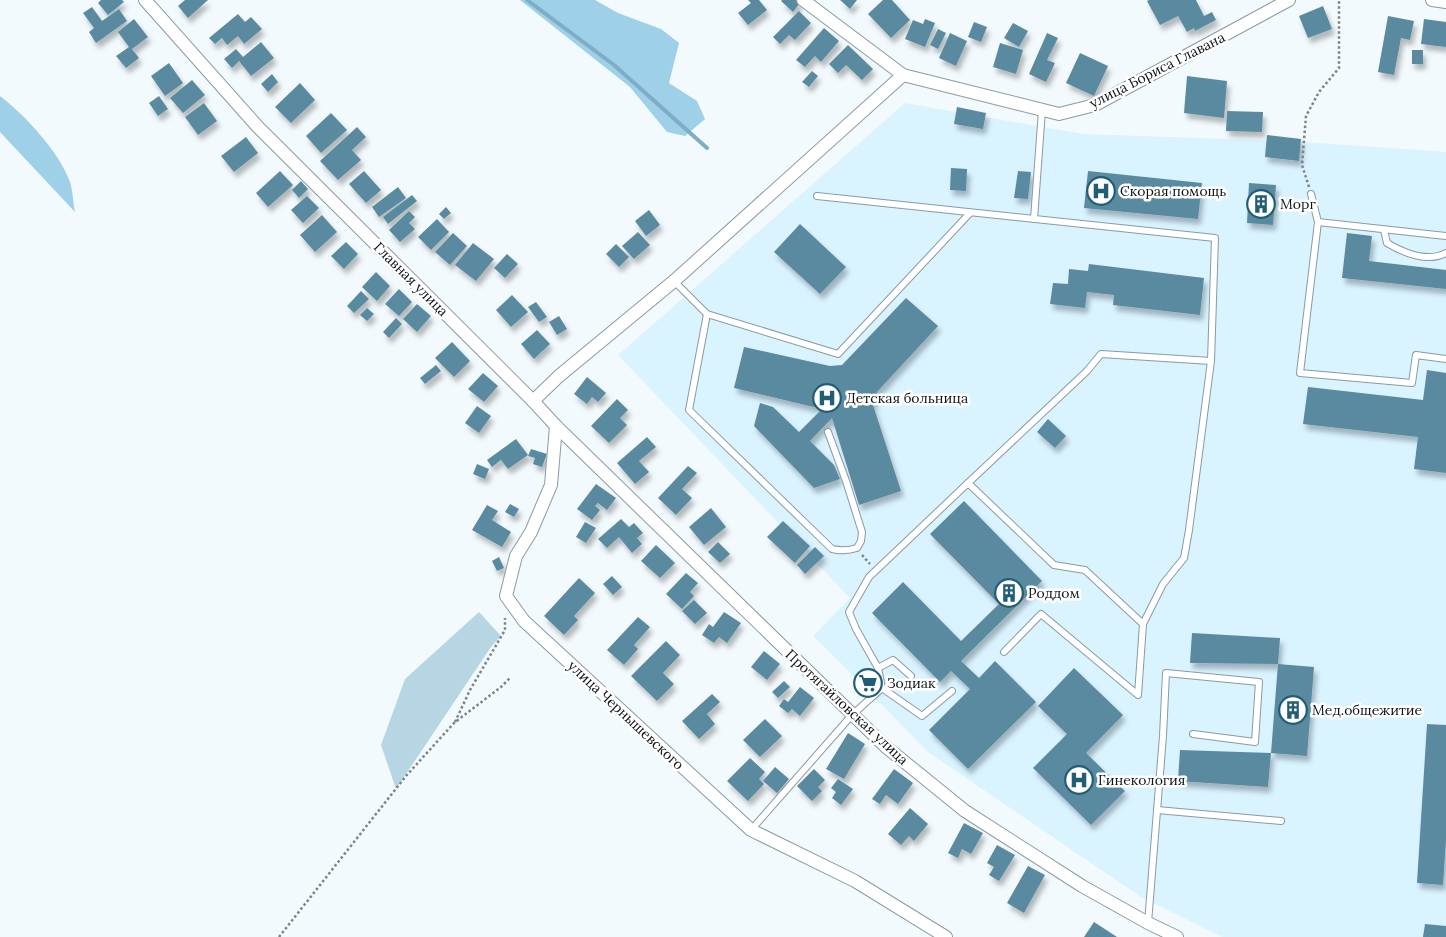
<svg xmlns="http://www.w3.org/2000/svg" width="1446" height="937" viewBox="0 0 1446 937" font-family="Lora,serif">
<defs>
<filter id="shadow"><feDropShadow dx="3" dy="5.5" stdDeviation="2.5" flood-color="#0004"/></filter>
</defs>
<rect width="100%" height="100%" fill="#f3fafd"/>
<path fill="#d9f3ff" d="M905,103L1083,134L1290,141L1446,152V937H1222L1141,897L928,752L873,696L868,694L857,679L813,636L850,598L618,355Z"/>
<path fill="#b7d6e4" d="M479,612L501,636L491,647L396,789L381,745L405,679Z"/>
<g fill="#9ed0e7">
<path d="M520,0H595L618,13L661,29L679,43L669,83L697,101L705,119L685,136L667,132L630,87Z"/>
<path d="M0,96C24,114 60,153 70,182C73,191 73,203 75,212L0,132Z"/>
</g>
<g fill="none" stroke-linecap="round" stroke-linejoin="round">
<path stroke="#7daec5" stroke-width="4" d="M527,0L614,65L707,148"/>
</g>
<g fill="#5a8aa0" filter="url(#shadow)">
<path d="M101,0H122L124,2L108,15L98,3Z"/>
<path d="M185,0H208L188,18L178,6Z"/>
<path d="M748,0H759L767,10L748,25L738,13L751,3Z"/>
<path d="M782,0H796L800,3L793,12L781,1Z"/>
<path d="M840,0H857L850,9Z"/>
<path d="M883,0H892L910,20L891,38L868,14Z"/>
<path d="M1149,0H1196L1204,16L1212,12L1216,20L1195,31L1194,28L1187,32L1178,16L1160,25L1147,1Z"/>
<path d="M1323,6L1332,29L1308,38L1299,16Z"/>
<path d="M92,7L102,21L119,9L127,21L96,43L89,32L94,28L83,13Z"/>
<path d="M799,11L811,23L795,40L789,35L780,44L773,37Z"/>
<path d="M238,14L245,22L251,17L262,29L244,44L238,36L227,45L222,38L215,44L209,38Z"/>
<path d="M1388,16L1414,21L1410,40L1401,38L1394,75L1378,72Z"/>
<path d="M134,19L148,37L132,49L139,58L126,68L116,56L129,47L118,32Z"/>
<path d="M925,19L935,23L925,47L905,39L913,20L923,24Z"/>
<path d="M1424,19L1446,22V47L1421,44Z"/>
<path d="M974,22L987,27L981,42L968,37Z"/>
<path d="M1013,23L1028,31L1019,47L1004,38Z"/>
<path d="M824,28L839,41L821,62L815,56L805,67L796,60Z"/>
<path d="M938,29L946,33L938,49L930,45Z"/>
<path d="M950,33L967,41L956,66L939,58Z"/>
<path d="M1047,33L1058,38L1047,60L1055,63L1046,82L1029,74Z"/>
<path d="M261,42L274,58L251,76L239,61L232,68L224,59L236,49L243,57Z"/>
<path d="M1000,43L1023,50L1016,74L993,67Z"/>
<path d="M848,45L873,69L862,80L846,65L838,73L829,64Z"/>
<rect x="1412" y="50" width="11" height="14"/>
<path d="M1080,53L1108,66L1094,96L1066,83Z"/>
<path d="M169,63L183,83L165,96L151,76Z"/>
<path d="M812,71L818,76L809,87L802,82Z"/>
<path d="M272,74L278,82L268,92L261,84Z"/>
<path d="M1187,76L1227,81L1224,118L1184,113Z"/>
<path d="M192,80L205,95L183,113L170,98Z"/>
<path d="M300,83L315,100L291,123L275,107Z"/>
<path d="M159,96L168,109L158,116L149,103Z"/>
<path d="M204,103L217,121L198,135L185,117Z"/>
<path d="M957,107L986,113L983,129L954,124Z"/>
<path d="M1227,111L1263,112L1262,132L1226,131Z"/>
<path d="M331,113L347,130L321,153L306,136Z"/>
<path d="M357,127L366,137L352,150L361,160L338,180L320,161Z"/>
<path d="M1267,135L1301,139L1299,161L1265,157Z"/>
<path d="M246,137L258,153L234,172L221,156Z"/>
<path d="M951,168L967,169L966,191L950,190Z"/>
<path d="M280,171L293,185L268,207L256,193Z"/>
<path d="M364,171L381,190L366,203L349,184Z"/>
<path d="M1018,171L1031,172L1028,199L1014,198Z"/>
<path d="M1088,171L1202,183L1198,219L1084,208Z"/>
<path d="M301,181L308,189L299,198L292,190Z"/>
<path d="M1249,183L1276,185L1273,225L1247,223Z"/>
<path d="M398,187L406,198L379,217L372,207Z"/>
<path d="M412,195L417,201L388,224L383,217Z"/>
<path d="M307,196L319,208L303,223L291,210Z"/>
<path d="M446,207L451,213L444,219L439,214Z"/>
<path d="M649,210L660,225L646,236L635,221Z"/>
<path d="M409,211L415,217L409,223L415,229L400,242L389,230Z"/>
<path d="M322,215L337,232L315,252L300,235Z"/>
<path d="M437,219L449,232L431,250L418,237Z"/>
<path d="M800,224L846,267L820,294L774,252Z"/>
<path d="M638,232L650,245L634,259L622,246Z"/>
<path d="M453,233L467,246L450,265L435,252Z"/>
<path d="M1347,233L1372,236L1369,261L1446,270V289L1342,278Z"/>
<path d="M346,242L358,254L344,269L331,256Z"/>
<path d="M473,243L494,259L476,281L455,265Z"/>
<path d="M616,244L629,257L619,267L606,254Z"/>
<path d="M507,254L518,264L505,278L494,268Z"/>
<path d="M1089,264L1204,278L1200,315L1113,305L1114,295L1087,292L1085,308L1050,304L1053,283L1068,284L1069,269L1088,271Z"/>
<path d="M376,272L390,286L377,301L362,287Z"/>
<path d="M399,289L412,302L399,316L385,304Z"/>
<path d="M361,291L369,299L354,313L347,306Z"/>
<path d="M512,295L528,312L511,327L496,310Z"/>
<path d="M906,298L938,326L877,392L873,405L901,491L859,505L832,418L810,441L834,465L840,479L814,488L754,426L760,403L773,407L799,432L822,409L734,388L744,347L830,366L842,365Z"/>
<path d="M536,302L547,317L539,322L528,307Z"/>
<path d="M417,304L431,316L417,332L403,319Z"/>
<path d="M367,308L374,314L367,321L360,315Z"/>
<path d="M559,316L567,329L557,335L549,322Z"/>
<path d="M396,318L402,324L389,338L383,332Z"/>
<path d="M537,330L550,344L534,359L521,344Z"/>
<path d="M452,342L470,361L454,377L435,358Z"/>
<path d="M436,365L441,371L425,384L420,378Z"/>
<path d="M1427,370L1446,373V473L1414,469L1418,437L1303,424L1308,387L1423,400Z"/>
<path d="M483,373L498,386L484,402L468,389Z"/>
<path d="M587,377L606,393L598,402L592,397L587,404L574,394Z"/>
<path d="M617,399L628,410L620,418L627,425L609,443L591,426Z"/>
<path d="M477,406L491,416L479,433L465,423Z"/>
<path d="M1048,419L1066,436L1055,448L1037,432Z"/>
<path d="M647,437L656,447L639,461L649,472L635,484L617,463Z"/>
<path d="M516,439L528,455L508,469L501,460L492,467L487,460Z"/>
<path d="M531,449L547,454L542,467L533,464L535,458L528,456Z"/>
<path d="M477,464L489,469L485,479L473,474Z"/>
<path d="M688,466L697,473L682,489L692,498L676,515L658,498Z"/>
<path d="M596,484L616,498L607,510L598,503L595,506L600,510L592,520L577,509Z"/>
<path d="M964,501L1042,581L961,661L979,678L995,661L1036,702L968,769L929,730L970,689L951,671L940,682L872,613L903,582L961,641L999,604L930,534Z"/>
<path d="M510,504L519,509L514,517L505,512Z"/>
<path d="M487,505L498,511L492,520L511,532L502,547L472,530Z"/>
<path d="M711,508L726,527L704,545L689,527Z"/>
<path d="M621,519L629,527L634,523L643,533L637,538L642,544L632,553L619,537L607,548L598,539Z"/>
<path d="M783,521L810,546L795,563L767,537Z"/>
<path d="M585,522L596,528L586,543L576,537Z"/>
<path d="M718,542L730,554L720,563L708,552Z"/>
<path d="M656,545L675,563L660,578L641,561Z"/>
<path d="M815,547L824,556L805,574L797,565Z"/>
<path d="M499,557L504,568L497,571L492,561Z"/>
<path d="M686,573L698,583L690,592L694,596L682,609L666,594Z"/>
<path d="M612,576L622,587L613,595L603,584Z"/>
<path d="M579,578L595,593L574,616L578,620L564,635L544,616Z"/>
<path d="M694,600L707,613L695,624L682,611Z"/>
<path d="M724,612L741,623L727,643L719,637L714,643L702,635L709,624L713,627Z"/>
<path d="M638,617L650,627L634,645L638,649L624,665L607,650Z"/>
<path d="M1192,633L1280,638L1278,664L1190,663Z"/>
<path d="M666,641L680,655L663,673L674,684L657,701L631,676Z"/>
<path d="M764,651L780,664L767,680L751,667Z"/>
<path d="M1278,664L1314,667L1307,756L1271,753Z"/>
<path d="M1074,668L1123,715L1086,753L1125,791L1091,825L1033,768L1067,734L1038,706Z"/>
<path d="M867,672L878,687L868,694L857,679Z"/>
<path d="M784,681L790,687L778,698L772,692Z"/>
<path d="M800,687L814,698L800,716L792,709L788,713L779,706L784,699L788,702Z"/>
<path d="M712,694L720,702L707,714L715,724L699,739L682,721Z"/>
<path d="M765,719L782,736L760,757L743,740Z"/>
<path d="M1427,724L1446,725V839L1443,885L1417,883Z"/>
<path d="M848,733L865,744L844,779L826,769Z"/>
<path d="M1180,750L1271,753L1268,787L1178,781Z"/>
<path d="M750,758L765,772L759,779L764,784L748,801L727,781Z"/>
<path d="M775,767L789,779L777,793L763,781Z"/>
<path d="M814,769L825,780L818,787L822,791L812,801L797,786Z"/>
<path d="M894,769L913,783L898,804L886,795L880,804L872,799Z"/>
<path d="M838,779L853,789L841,805L832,798L836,792L831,788Z"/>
<path d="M910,808L928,824L914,841L909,836L901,845L888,834Z"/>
<path d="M964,823L983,833L971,854L962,849L958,858L948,853Z"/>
<path d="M997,845L1015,855L999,881L989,875L994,867L987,863Z"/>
<path d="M1028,866L1045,875L1024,913L1007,903Z"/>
<path d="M1094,922L1117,937H1084Z"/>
<path d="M1425,924L1446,926V937H1423Z"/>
</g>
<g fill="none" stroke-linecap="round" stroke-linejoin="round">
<defs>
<g id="lane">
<path d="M1311,194L1318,222L1446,236"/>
<path d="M817,196L1215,238L1211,361L1189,530L1184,558L1163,584L1143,624"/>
<path d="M1034,219L1042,110"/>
<path d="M1318,222L1300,373L1412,383L1416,355L1446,359"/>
<path d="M1384,230L1387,243C1404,253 1427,263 1446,253"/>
<path d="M674,281L707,314L838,354L970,213"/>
<path d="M707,314L689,410L832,549C841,551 848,551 857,548L861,541L862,532L846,481L828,432"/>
<path d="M968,483L1087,371L1101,354L1211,361"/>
<path d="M878,668L893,660L911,676"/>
<path d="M882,688L922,716L952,691"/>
<path d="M1157,810L1281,821"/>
<path d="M751,830L852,715L882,688L878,668L856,629L849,612L869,577L968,483L1054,565L1085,570L1143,624L1138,695L1041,614L1004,652"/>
<path d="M1148,923L1163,736L1166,673L1259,682L1255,742L1193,734"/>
</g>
<g id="street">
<path d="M145,0L257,126L533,401L556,426L886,747L965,811L1082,886L1148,923L1177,937"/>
<path d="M803,0L903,75L1059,114L1095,105L1289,0"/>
<path d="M1432,0L1446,2"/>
<path d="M533,401L559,376L674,281L903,75"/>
<path d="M556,426L551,485L531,532L516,556L506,596L524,621L751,830L855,881L946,937"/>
</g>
</defs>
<use href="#lane" stroke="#8a9aa2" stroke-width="8"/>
<use href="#street" stroke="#8a9aa2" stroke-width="14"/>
<g stroke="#7c8385" stroke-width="2.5" stroke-dasharray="2.5 2.5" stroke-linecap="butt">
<path d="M1309,187L1302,165L1306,116L1319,92L1339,68V0"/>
<path d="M862,555L870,564"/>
<path d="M455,722L470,690L505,630V618"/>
<path d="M279,937L406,776L454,723L501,687L510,678"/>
</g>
<use href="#lane" stroke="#fff" stroke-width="6"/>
<use href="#street" stroke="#fff" stroke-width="12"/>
</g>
<defs>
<symbol id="hospital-ring" viewBox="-11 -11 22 22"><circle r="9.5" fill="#fff" stroke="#215d75" stroke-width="1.5"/><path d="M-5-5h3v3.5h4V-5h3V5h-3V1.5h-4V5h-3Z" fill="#215d75"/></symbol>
<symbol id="building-ring" viewBox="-11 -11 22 22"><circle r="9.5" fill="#fff" stroke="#215d75" stroke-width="1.5"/><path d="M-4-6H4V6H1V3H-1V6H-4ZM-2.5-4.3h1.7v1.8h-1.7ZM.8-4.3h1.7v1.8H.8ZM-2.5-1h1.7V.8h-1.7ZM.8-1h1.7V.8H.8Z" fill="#215d75"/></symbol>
<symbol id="supermarket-ring" viewBox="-11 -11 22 22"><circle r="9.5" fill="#fff" stroke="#215d75" stroke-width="1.5"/><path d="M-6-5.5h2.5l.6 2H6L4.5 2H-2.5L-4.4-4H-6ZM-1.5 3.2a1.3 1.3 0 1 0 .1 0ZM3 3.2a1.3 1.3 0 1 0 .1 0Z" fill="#215d75"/></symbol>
</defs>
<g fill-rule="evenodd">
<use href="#hospital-ring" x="1085" y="175" width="32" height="32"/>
<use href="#building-ring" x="1245" y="188" width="32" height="32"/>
<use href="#hospital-ring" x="811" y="382" width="32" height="32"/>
<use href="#building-ring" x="993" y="577" width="32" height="32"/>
<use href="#supermarket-ring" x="852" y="667" width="32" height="32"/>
<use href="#building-ring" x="1277" y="694" width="32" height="32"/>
<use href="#hospital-ring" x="1063" y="764" width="32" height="32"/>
</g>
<g text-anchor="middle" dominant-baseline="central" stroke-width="5" stroke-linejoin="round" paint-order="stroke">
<g font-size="14" fill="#0e1416" stroke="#fff">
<text transform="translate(1157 70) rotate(-27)">улица Бориса Главана</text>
<text transform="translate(411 279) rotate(45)">Главная улица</text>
<text transform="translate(847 707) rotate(43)">Протягайловская улица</text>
<text transform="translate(626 715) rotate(43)">улица Чернышевского</text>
</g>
<g font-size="14" fill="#0e1416" stroke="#fff" text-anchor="start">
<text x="1120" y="191">Скорая помощь</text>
<text x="1280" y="204">Морг</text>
<text x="846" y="398">Детская больница</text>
<text x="1028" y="593">Роддом</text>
<text x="887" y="683">Зодиак</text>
<text x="1312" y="710">Мед.общежитие</text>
<text x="1098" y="780">Гинекология</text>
</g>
</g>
</svg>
